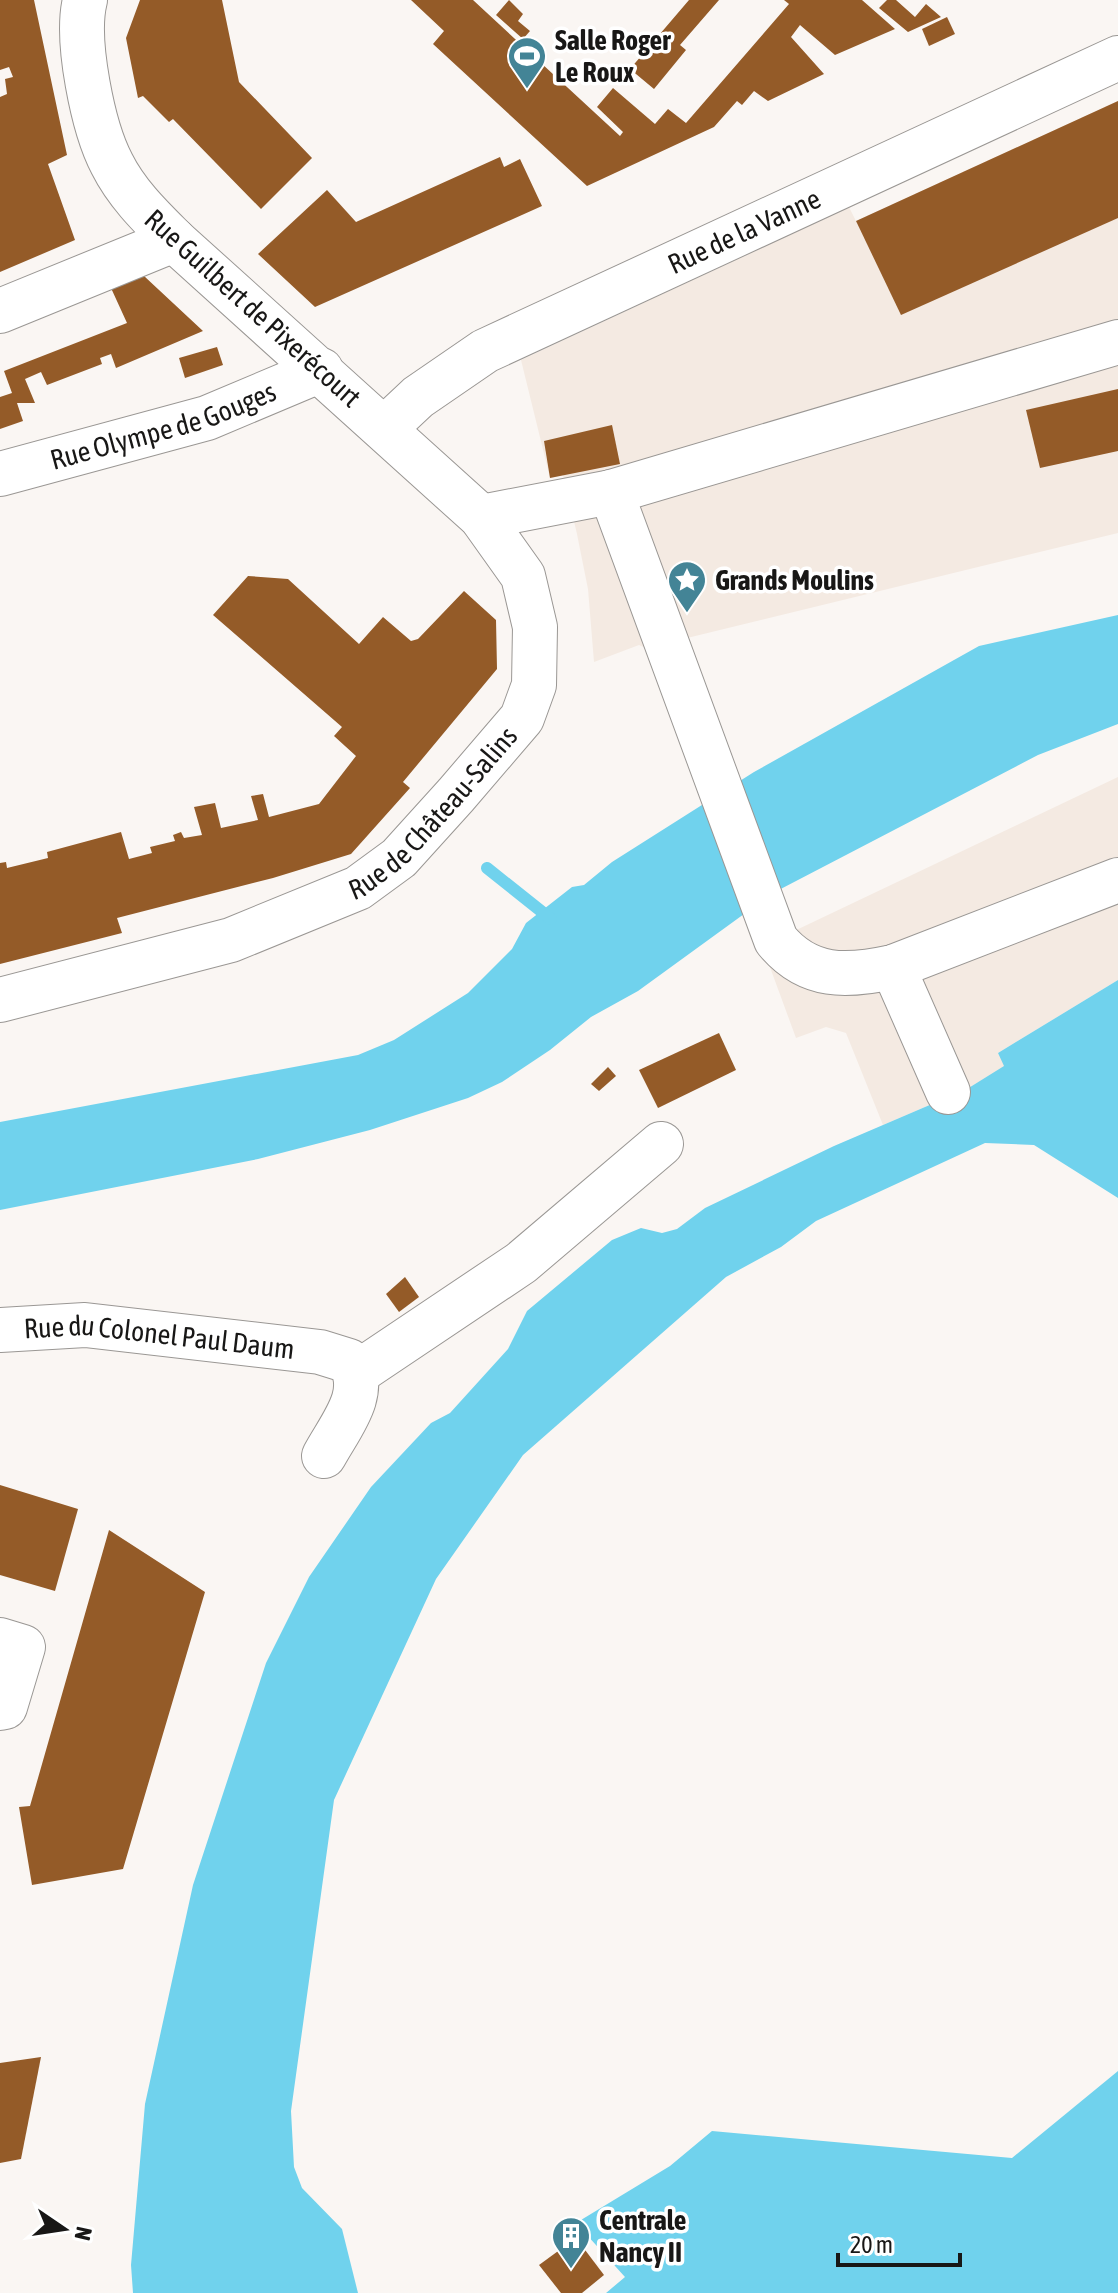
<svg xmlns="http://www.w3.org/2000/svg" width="1118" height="2293" viewBox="0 0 1118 2293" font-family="'Asap Condensed',sans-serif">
<rect width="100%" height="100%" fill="#faf6f3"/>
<path fill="#f4eae2" d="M1118,101V533L683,639L790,933L1118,777V980L998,1053L1005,1066L967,1089L883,1125L846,1033L826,1027L796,1038L654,652L639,645L594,662L588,589L577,534L563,475L550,478L521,360L849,207L856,221Z"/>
<g fill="#70d2ed">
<path d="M1118,615V724L1038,755L773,893L638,991L591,1017L550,1050L502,1082L468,1098L370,1130L258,1159L0,1210V1122L358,1055L394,1040L468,993L512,949L526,923L572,887L584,885L612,862L754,772L979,646Z"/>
<path d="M1118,980V1198L1034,1145L985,1143L816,1221L781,1247L726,1277L523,1455L436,1579L334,1800L291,2111L294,2167L302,2188L342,2229L358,2293H133L131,2265L145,2104L193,1885L266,1663L309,1577L371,1487L431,1423L450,1413L508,1349L527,1311L612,1240L641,1228L662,1233L677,1229L705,1208L834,1146L967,1089L1004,1066L998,1053Z"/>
<path d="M1118,2071V2293H606L625,2277L576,2223L670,2166L712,2131L1012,2158Z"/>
</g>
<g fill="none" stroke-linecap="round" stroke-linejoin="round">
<path stroke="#70d2ed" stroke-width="12" d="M487,868L551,919"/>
</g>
<g fill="#945b28">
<path d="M0,0H34L67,155L48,164L75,240L0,272V97L7,94L5,79L13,77L9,67L0,70Z"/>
<path d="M140,0H222L239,82L312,158L261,209L173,119L169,122L143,96L138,98L126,38Z"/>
<path d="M411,0H473L620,136L623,132L597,107L613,88L655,124L668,109L686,123L789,4L784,0H862L895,29L835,55L800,25L791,37L824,74L768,101L754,91L742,105L737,101L714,127L587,186L433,44L444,31Z"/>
<path d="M509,0L523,14L518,21L530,31L523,39L496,15Z"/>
<path d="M689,0H719L680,45L686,50L654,89L630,69Z"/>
<path d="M887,0H896L915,17L926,4L941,17L908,32L879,8Z"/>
<path d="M947,17L955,34L929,46L922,29Z"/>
<path d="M1118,101V218L901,315L856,221Z"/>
<path d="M500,157L504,167L520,159L542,206L315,307L258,254L327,190L356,222Z"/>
<path d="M144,276L203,331L116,368L111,354L100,358L102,364L47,385L41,372L25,379L35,403H17L23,421L0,429V397L12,393L4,371L127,323L111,288Z"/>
<path d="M217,347L223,365L185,378L179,358Z"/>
<path d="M1118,389V451L1040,468L1026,410Z"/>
<path d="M612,425L620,464L550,478L544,441Z"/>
<path d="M248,576L288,579L359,644L383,617L411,641L418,639L464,591L496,620L497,669L403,782L410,788L351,854L273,878L117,918L122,933L0,964V863L6,862L7,868L48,858L47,852L121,832L129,859L152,853L150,847L175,841L173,835L181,832L184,838L202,835L194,807L215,803L221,828L258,820L251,796L263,794L269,817L319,804L356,756L334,736L342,727L213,615Z"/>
<path d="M719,1033L736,1070L658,1108L639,1070Z"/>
<path d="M608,1067L616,1076L599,1091L591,1084Z"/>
<path d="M405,1277L419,1297L399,1312L386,1294Z"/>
<path d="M0,1485L78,1509L55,1591L0,1575Z"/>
<path d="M109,1530L205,1592L123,1869L32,1885L19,1807L30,1806Z"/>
<path d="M41,2057L21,2159L0,2163V2063Z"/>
<path d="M576,2238L604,2275L582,2293H561L539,2265Z"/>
</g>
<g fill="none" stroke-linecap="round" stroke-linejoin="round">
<defs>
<g id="minor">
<path d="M0,311L174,240"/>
<path id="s1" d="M385,428L418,397L485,351L1118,58"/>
<path id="s2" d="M0,474L207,418L321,370"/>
<path d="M611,492L776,940C808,979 847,977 893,967L1118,880"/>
<path d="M481,517L611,492L1118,342"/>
<path d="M893,967L948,1092"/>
<path id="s3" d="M0,1000L231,940L358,888L399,858L456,795L522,718L534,685L535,627L523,576L481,517L174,240C151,217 127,194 112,164C93,128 75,40 85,0"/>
<path id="s4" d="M0,1330L85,1325L320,1352L349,1361C370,1393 340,1426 324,1456"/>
<path d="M357,1373L521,1263L661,1144"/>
<path d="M0,1640L23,1647L5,1707L0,1708"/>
</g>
</defs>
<use href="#minor" stroke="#9a9794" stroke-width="46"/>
<use href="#minor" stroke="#fff" stroke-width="44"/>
</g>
<defs>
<symbol id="stadium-pin" viewBox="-11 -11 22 30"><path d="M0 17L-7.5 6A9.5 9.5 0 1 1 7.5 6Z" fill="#438496" stroke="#fff"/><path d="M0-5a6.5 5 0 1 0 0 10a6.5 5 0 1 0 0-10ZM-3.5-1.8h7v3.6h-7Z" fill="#fff"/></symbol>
<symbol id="sight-pin" viewBox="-11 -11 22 30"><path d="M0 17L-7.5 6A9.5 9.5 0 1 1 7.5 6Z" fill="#438496" stroke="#fff"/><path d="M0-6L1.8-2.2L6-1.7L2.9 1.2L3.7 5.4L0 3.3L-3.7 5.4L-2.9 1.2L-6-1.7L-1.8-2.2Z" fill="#fff"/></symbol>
<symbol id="building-pin" viewBox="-11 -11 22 30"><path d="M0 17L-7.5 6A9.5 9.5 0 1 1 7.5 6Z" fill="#438496" stroke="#fff"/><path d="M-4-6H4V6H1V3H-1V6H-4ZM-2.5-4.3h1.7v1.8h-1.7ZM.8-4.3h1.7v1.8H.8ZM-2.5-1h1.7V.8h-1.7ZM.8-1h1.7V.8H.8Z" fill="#fff"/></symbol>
</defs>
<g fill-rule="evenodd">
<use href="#stadium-pin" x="505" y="34" width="44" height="60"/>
<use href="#sight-pin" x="665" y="558" width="44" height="60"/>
<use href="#building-pin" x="549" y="2214" width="44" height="60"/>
</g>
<g text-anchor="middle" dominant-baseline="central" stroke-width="7" stroke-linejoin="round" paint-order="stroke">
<g font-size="28" font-weight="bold" fill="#181716" stroke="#fff" text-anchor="start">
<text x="555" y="40">Salle Roger<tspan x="555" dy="32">Le Roux</tspan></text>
<text x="715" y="580">Grands Moulins</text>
<text x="599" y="2220">Centrale<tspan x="599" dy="32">Nancy II</tspan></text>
</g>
<g font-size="28" fill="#181716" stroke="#fff">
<text stroke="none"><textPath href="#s1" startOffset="412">Rue de la Vanne</textPath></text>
<text transform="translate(253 308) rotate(42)">Rue Guilbert de Pixerécourt</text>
<text stroke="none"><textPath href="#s2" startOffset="170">Rue Olympe de Gouges</textPath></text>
<text stroke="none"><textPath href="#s3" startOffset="482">Rue de Château-Salins</textPath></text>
<text stroke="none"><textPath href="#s4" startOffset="160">Rue du Colonel Paul Daum</textPath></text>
</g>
</g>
<g transform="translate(64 2229) rotate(103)" stroke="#ffffff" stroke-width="6" paint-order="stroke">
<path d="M0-6L14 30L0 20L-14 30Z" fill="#181716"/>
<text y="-12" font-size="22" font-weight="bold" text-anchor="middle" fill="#181716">N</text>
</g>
<path d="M838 2253v12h122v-12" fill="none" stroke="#181716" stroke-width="4"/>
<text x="850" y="2253" font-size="24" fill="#181716" stroke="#ffffff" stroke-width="6" paint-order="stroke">20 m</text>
</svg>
